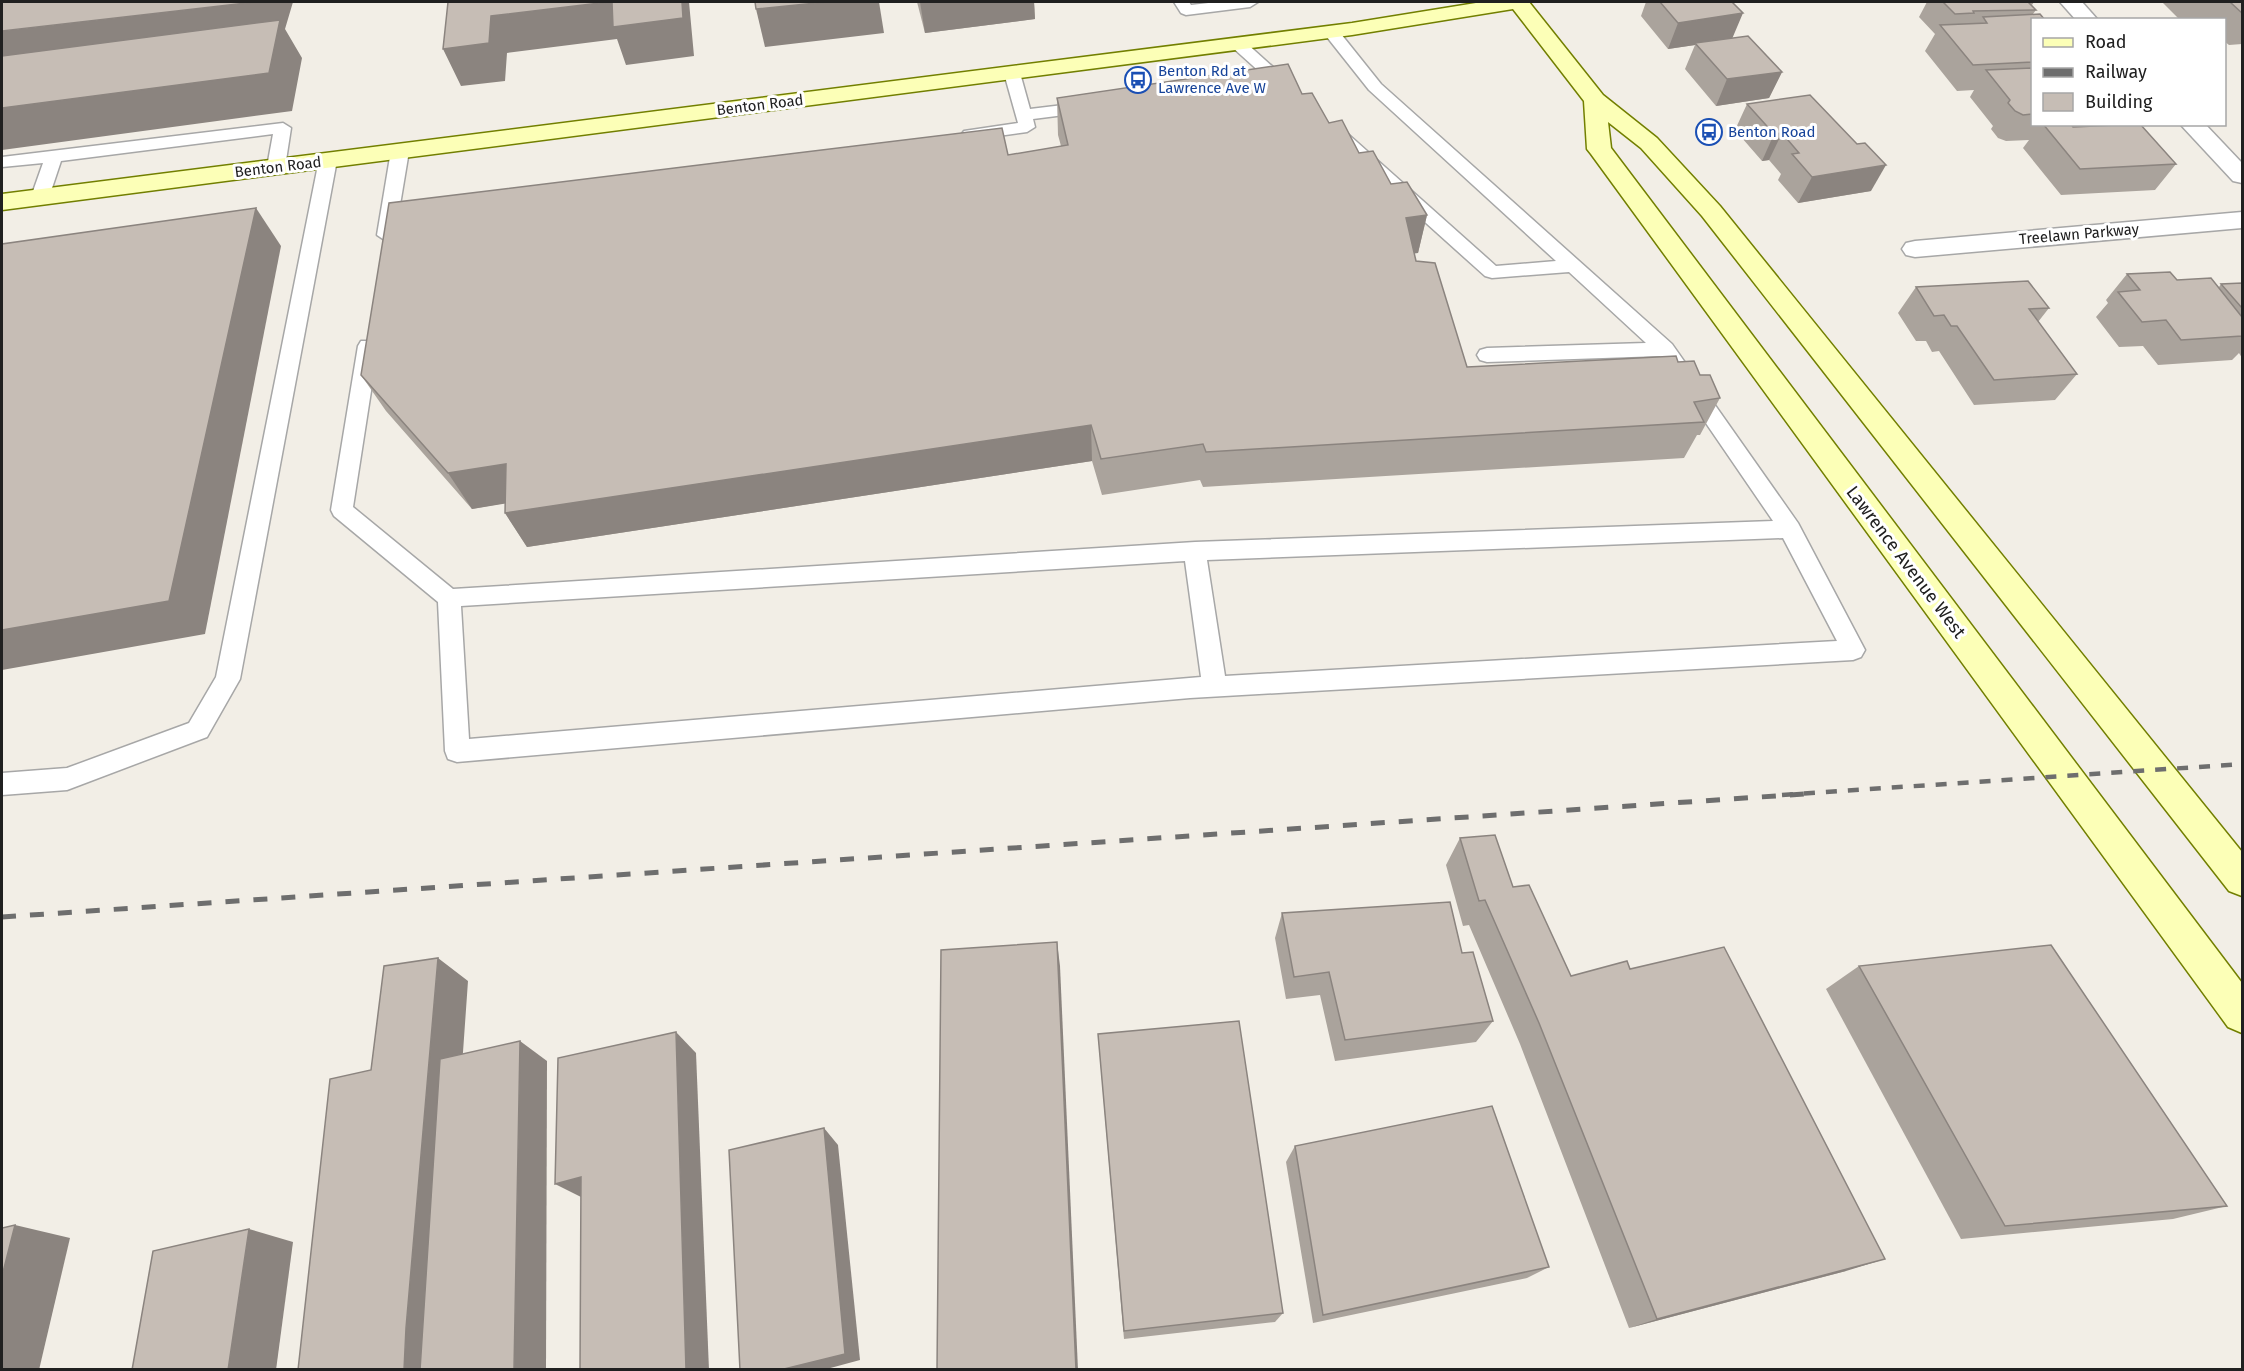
<svg xmlns="http://www.w3.org/2000/svg" width="2244" height="1371" viewBox="0 0 2244 1371" font-family="'Fira Sans',sans-serif">
<rect width="100%" height="100%" fill="#f2eee6"/>
<g fill="none" stroke-linecap="round" stroke-linejoin="round">
<defs>
<g id="lane">
<path d="M1174,2H1189L1191,5L1217,2H1258L1250,7L1186,15L1181,13Z"/>
<path d="M1331,27L1337,29L1381,84L1672,344L1798,523L1865,650L1861,657L1853,660L1190,698L457,762L448,759L445,751L438,602L334,516L331,510L358,346L361,341H375L378,346L353,507L453,589L1195,542L1773,521L1660,356L1487,362L1480,360L1477,355L1480,350L1487,348L1646,343L1569,272L1492,278L1485,276L1327,134L1325,130L1327,126H1339L1496,266L1556,261L1369,90L1323,32ZM1783,538L1837,641L1225,676L1207,560ZM1185,561L1201,677L469,739L461,606Z"/>
<path d="M1238,39L1244,41L1293,85L1295,88L1293,91H1281L1232,47L1230,44Z"/>
<path d="M1012,68L1020,73L1030,109L1088,102L1096,107L1088,112L1033,119L1035,127L1027,132L970,140L964,139L961,135L964,131L1018,123L1004,73Z"/>
<path d="M283,123L291,128L285,167L276,172L267,167L273,134L61,161L49,197L40,203L31,197L43,163L2,167V157Z"/>
<path d="M400,146L409,151L395,235L386,241L377,235L391,151Z"/>
<path d="M328,155L337,160L240,679L236,686L207,737L67,790L2,795V773L67,768L189,723L216,677L319,160Z"/>
</g>
<g id="street">
<path d="M2060,2H2082L2098,20H2076Z"/>
<path d="M2180,124H2205L2242,163V183L2233,181Z"/>
<path d="M2242,212V228L1915,257L1906,255L1902,249L1906,243L1915,241Z"/>
</g>
<path id="secondary" d="M1482,2H1529L1603,95L1657,138L1720,206L2242,852V896L2229,891L1702,216L1641,148L1608,122L1611,148L2242,983V1033L2228,1027L1591,154L1587,149L1584,101L1513,9L1352,35L2,210V194L1352,23Z"/>
</defs>
<use href="#lane" stroke="#a7a7a7" stroke-width="3"/>
<use href="#street" stroke="#a7a7a7" stroke-width="3"/>
<use href="#secondary" stroke="#727f00" stroke-width="3"/>
<use href="#lane" fill="#fff" fill-rule="evenodd"/>
<use href="#street" fill="#fff" fill-rule="evenodd"/>
<use href="#secondary" fill="#fcffb7" fill-rule="evenodd"/>
<path stroke="#6e6e6e" stroke-width="4.5" stroke-dasharray="11 11" stroke-linecap="butt" d="M1782,795L2242,764"/>
<path stroke="#6e6e6e" stroke-width="5" stroke-dasharray="14 14" stroke-linecap="butt" d="M2,917L1804,794"/>
</g>
<g fill="#aaa39c">
<path d="M917,2H1034L1035,19L925,33Z"/>
<path d="M1646,2H1732V38L1782,72L1769,98L1716,106L1685,69L1695,45L1668,49L1641,16Z"/>
<path d="M1927,2H2034L2032,5L2036,10L2033,14L2032,20V124H2107V125L2176,164L2155,190L2061,195L2023,148L2029,140L2006,141L1998,138L1991,129L1993,126L1970,97L1974,90L1957,91L1925,51L1935,34L1919,17Z"/>
<path d="M2164,2H2242V44L2229,45L2224,41V20H2180L2163,3Z"/>
<path d="M1302,94L1359,153L1391,184L1427,215L1418,253H1414L1416,261L1467,367L1678,362L1700,375L1720,398L1700,435H1697L1684,458L1203,487L1200,480L1102,495L1092,461L527,547L505,513V503L472,509L386,411L361,375L1008,155L1061,146L1058,135L1057,98Z"/>
<path d="M1747,104L1871,191L1798,203L1778,180L1781,174L1769,160L1762,161L1735,130Z"/>
<path d="M2127,274L2177,280L2219,287L2221,284L2242,283V358L2239,353L2232,360L2158,365L2143,346L2119,347L2096,317L2108,303L2106,300Z"/>
<path d="M1916,287L2049,308L2038,322L2077,374L2055,400L1974,405L1939,351L1932,352L1926,341H1916L1898,313Z"/>
<path d="M1460,838L1513,887L1571,976L1630,969L1846,1271L1629,1328L1520,1044L1469,925L1463,926L1446,865Z"/>
<path d="M1282,913L1462,953L1493,1021L1476,1042L1335,1061L1320,995L1286,999L1275,938Z"/>
<path d="M1859,966L2227,1206L2173,1219L1961,1239L1826,989Z"/>
<path d="M1098,1034L1283,1313L1275,1322L1124,1339Z"/>
<path d="M1295,1146L1549,1267L1527,1278L1313,1323L1286,1162Z"/>
</g>
<g fill="#8b847f">
<path d="M255,2H293L285,29L302,58L292,111L2,150V31Z"/>
<path d="M608,2H689L694,56L626,65L617,39L507,53L505,81L461,86L443,49L491,16Z"/>
<path d="M826,2H879L884,33L765,47L756,9Z"/>
<path d="M920,2H1034L1035,19L925,33Z"/>
<path d="M1743,13L1732,39L1695,43V45L1668,49L1678,23Z"/>
<path d="M1782,72L1769,98L1716,106L1727,79Z"/>
<path d="M1782,133L1769,160L1762,161L1774,134Z"/>
<path d="M1886,165L1871,191L1798,203L1812,177Z"/>
<path d="M256,208L281,246L205,634L2,670V630Z"/>
<path d="M1427,215L1418,253L1397,256L1406,218Z"/>
<path d="M1091,425L1092,461L527,547L505,513Z"/>
<path d="M506,464L527,500L472,509L448,473Z"/>
<path d="M1057,942L1060,966L1078,1370H1076Z"/>
<path d="M438,958L468,981L443,1336L442,1370H404L406,1328Z"/>
<path d="M676,1032L696,1053L709,1370H686Z"/>
<path d="M520,1041L547,1061L546,1370H514Z"/>
<path d="M824,1128L838,1145L860,1360L823,1370H780Z"/>
<path d="M581,1177L583,1198L555,1184Z"/>
<path d="M15,1225L70,1238L39,1370H2V1276Z"/>
<path d="M249,1229L293,1242L276,1370H228Z"/>
<path d="M1885,1259L1846,1271L1629,1328L1657,1319Z"/>
</g>
<g fill="#c6bdb5" stroke="#8b847f" stroke-width="1.5">
<path d="M2,2H255L2,31Z"/>
<path d="M448,2H608L491,16L489,43L443,49Z"/>
<path d="M612,2H682L683,18L613,27Z"/>
<path d="M755,2H826L756,9Z"/>
<path d="M1660,2H1732L1743,13L1678,23Z"/>
<path d="M1943,2H2028L2036,10L1973,11L1974,13L1955,14Z"/>
<path d="M2230,2H2242V13Z"/>
<path d="M2040,14L2045,20H2032V62L1973,65L1940,25L1987,23L1983,17Z"/>
<path d="M280,20L269,73L2,108V56Z"/>
<path d="M1748,36L1782,72L1727,79L1695,43Z"/>
<path d="M1288,64L1302,94L1312,93L1329,123L1342,120L1359,153L1373,151L1391,184L1407,182L1427,215L1406,218L1416,261L1435,263L1467,367L1676,356L1678,362L1694,361L1700,375H1710L1720,398L1694,402L1704,422L1206,452L1203,444L1101,459L1091,425L505,513L506,464L448,473L361,375L389,203L1002,128L1008,155L1068,145L1057,98Z"/>
<path d="M2032,68V114L2023,115L2015,111L2008,103L2010,100L1986,70Z"/>
<path d="M1810,95L1857,144L1865,143L1886,165L1812,177L1792,154L1799,153L1782,133L1774,134L1747,104Z"/>
<path d="M2043,124H2071L2073,127L2140,124L2176,164L2080,169Z"/>
<path d="M256,208L169,601L2,630V244Z"/>
<path d="M2170,272L2177,280L2211,278L2242,317V336L2181,340L2166,320L2142,322L2118,292L2140,290L2127,274Z"/>
<path d="M2028,281L2049,308L2029,309L2077,374L1994,380L1957,326H1951L1944,315L1934,316L1916,287Z"/>
<path d="M2242,283V308L2221,284Z"/>
<path d="M1495,835L1513,887L1529,885L1571,976L1627,961L1630,969L1724,947L1885,1259L1657,1319L1539,1023L1485,900L1479,901L1460,838Z"/>
<path d="M1450,902L1462,953L1473,952L1493,1021L1345,1040L1329,972L1294,977L1282,913Z"/>
<path d="M1057,942L1076,1370H937L941,950Z"/>
<path d="M2051,945L2227,1206L2005,1226L1859,966Z"/>
<path d="M438,958L406,1328L404,1370H298L330,1079L371,1070L384,966Z"/>
<path d="M1239,1021L1283,1313L1124,1331L1098,1034Z"/>
<path d="M676,1032L686,1370H580L581,1177L555,1184L558,1058Z"/>
<path d="M520,1041L514,1370H420L440,1059Z"/>
<path d="M1492,1106L1549,1267L1323,1315L1295,1146Z"/>
<path d="M824,1128L845,1354L780,1370H740L729,1150Z"/>
<path d="M15,1225L2,1276V1228Z"/>
<path d="M249,1229L228,1370H132L153,1251Z"/>
</g>
<defs>
<symbol id="bus-ring" viewBox="-11 -11 22 22"><circle r="9.5" fill="#fff" stroke="#1a4fb4" stroke-width="1.5"/><path d="M-5-6H5V4H4V6H2V4H-2V6H-4V4H-5ZM-3.5-4V0h7V-4ZM-3.5 1.2v1.5H-2V1.2ZM2 1.2v1.5H3.5V1.2Z" fill="#1a4fb4"/></symbol>
</defs>
<g fill-rule="evenodd">
<use href="#bus-ring" x="1123" y="65" width="30" height="30"/>
<use href="#bus-ring" x="1694" y="117" width="30" height="30"/>
</g>
<g text-anchor="middle" dominant-baseline="central" stroke-width="6" stroke-linejoin="round" paint-order="stroke">
<g font-size="15" fill="#164399" stroke="#fff" text-anchor="start">
<text x="1158" y="71">Benton Rd at<tspan x="1158" dy="17">Lawrence Ave W</tspan></text>
<text x="1728" y="132">Benton Road</text>
</g>
<g font-size="15" fill="#202020" stroke="#fff">
<text transform="translate(760 105) rotate(-7)">Benton Road</text>
<text transform="translate(278 167) rotate(-7)">Benton Road</text>
<text transform="translate(2079 234) rotate(-5)">Treelawn Parkway</text>
</g>
<g font-size="18" fill="#202020" stroke="#fff">
<text transform="translate(1906 562) rotate(53)">Lawrence Avenue West</text>
</g>
</g>
<rect width="2244" height="1371" fill="none" stroke="#202020" stroke-width="6"/>
<rect x="2031" y="18" width="195" height="108" fill="#ffffff" stroke="#a6a6a6" stroke-width="1.5"/>
<rect x="2043" y="38" width="30" height="9" fill="#fcffb7" stroke="#a6a6a6" stroke-width="1.5"/>
<text x="2085" y="48" font-size="18" fill="#202020">Road</text>
<rect x="2043" y="68" width="30" height="9" fill="#6e6e6e" stroke="#a6a6a6" stroke-width="1.5"/>
<text x="2085" y="78" font-size="18" fill="#202020">Railway</text>
<rect x="2043" y="93" width="30" height="18" fill="#c6bdb5" stroke="#a6a6a6" stroke-width="1.5"/>
<text x="2085" y="108" font-size="18" fill="#202020">Building</text>
</svg>
